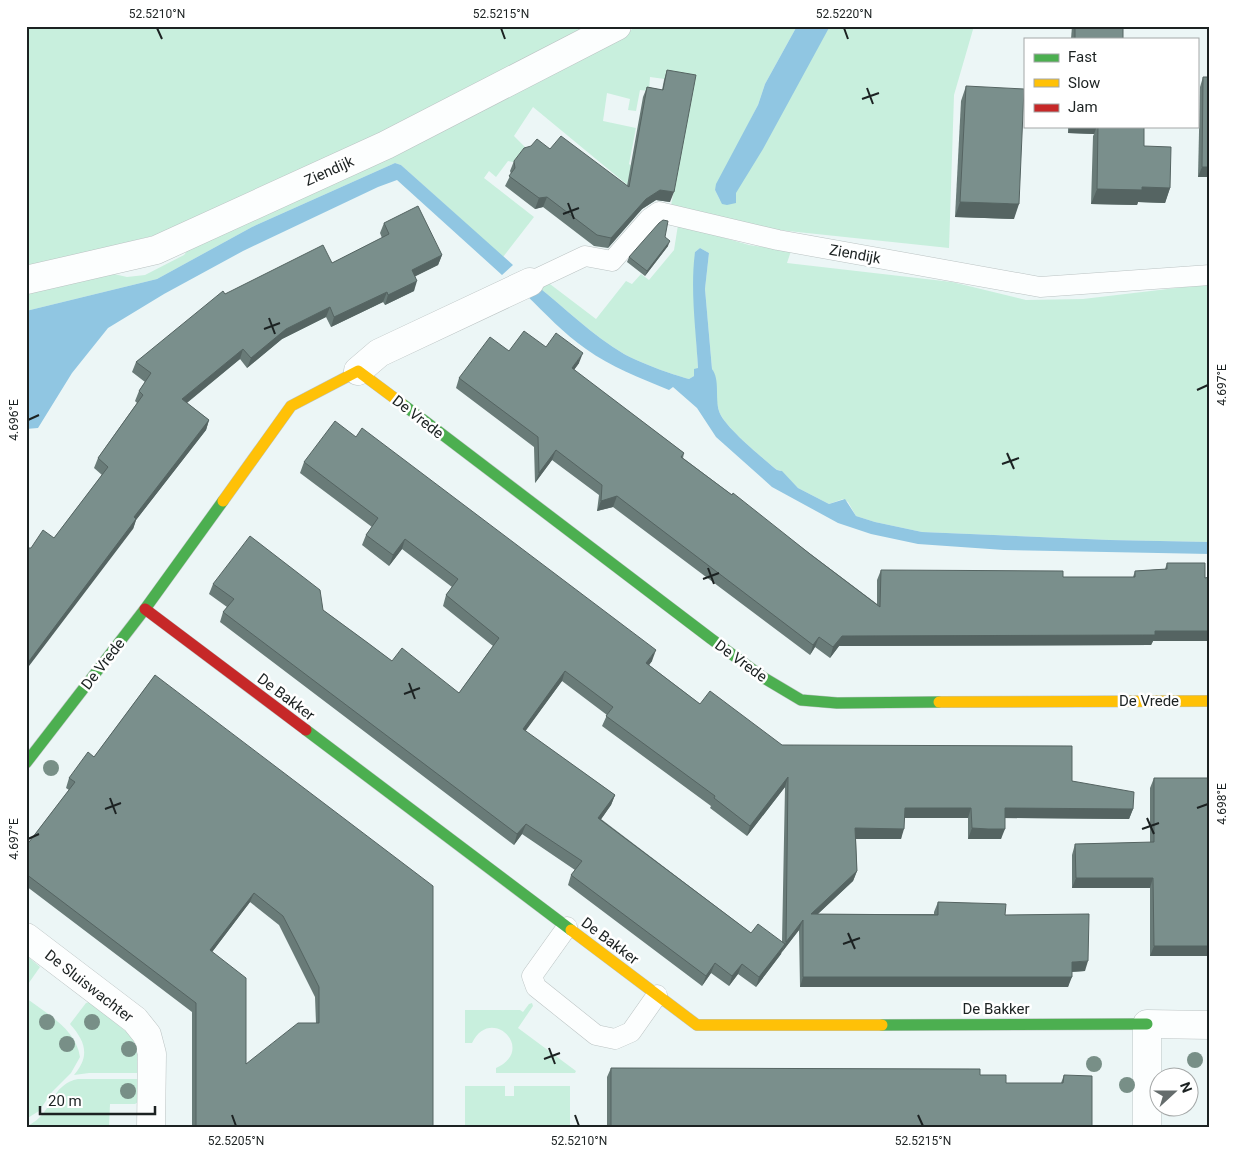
<svg xmlns="http://www.w3.org/2000/svg" width="1236" height="1154" viewBox="0 0 1236 1154" font-family="Roboto,sans-serif">
<rect width="100%" height="100%" fill="#ecf6f6"/>
<g fill="#c8efdd">
<path d="M26,26H604L181,229L26,267Z"/>
<path d="M638,26H797L765,84L758,105L715,190L720,200L826,26H974L954,95L949,248L741,226L711,234L749,245L791,251L787,263L952,282L1026,300L1083,299L1210,284V542L1110,540L922,532L875,522L856,516L848,502L843,499L829,504L798,488L780,470H777C764,459 724,427 719,411C714,398 719,382 712,369L705,289L709,253L700,248L695,252L694,298L698,369L694,376L689,379C670,374 641,363 624,354C592,335 565,308 536,285L542,278L596,319L626,281L632,284L641,274L649,280L674,250L678,225L669,216L694,83L650,77L649,91L640,90L636,111L628,110L630,99L607,93L603,121L636,128L629,164L659,187L648,202L533,107L514,136L525,147L513,162L508,161L496,177L489,171L484,178L534,217L503,257L401,165L395,163L252,227L157,279L26,311V285L92,269L127,277L145,275L184,255L194,242L545,76Z"/>
<path d="M26,955L40,967L26,987Z"/>
<path d="M26,998C47,1014 76,1029 80,1057L71,1073L52,1092L39,1111L26,1119V1036L29,1023L26,1018Z"/>
<path d="M89,1002L133,1037L137,1050V1073H89L74,1075C90,1056 86,1042 70,1024L86,1003Z"/>
<path d="M532,1003L533,1006L518,1028L576,1071L575,1073H496V1068C537,1050 491,1004 472,1043H465V1010H520L523,1012L529,1004Z"/>
<path d="M78,1079H138V1102L135,1104H110L109,1128H26C30,1124 35,1122 39,1118C53,1105 54,1084 78,1079Z"/>
<path d="M465,1086H505V1096H514V1086H570V1128H465Z"/>
</g>
<g fill="#90c6e2">
<path d="M797,26H830L763,149L736,193V203L727,205L722,204L715,190L716,184L758,105L765,84Z"/>
<path d="M395,163L401,165L513,265L502,275L397,180L378,187L243,251L164,294L108,328L72,373L38,428L26,429V311L157,279L252,227Z"/>
<path d="M700,248L709,253L705,289L712,369C720,379 715,398 719,411C723,426 764,459 777,470L782,471L798,488L829,504L845,499L856,516L875,522L922,532L1110,540L1210,542V554L1004,550L918,544L871,534L838,523L772,487L716,437L697,408L673,387L669,390C640,378 611,367 586,349C564,334 545,313 526,295L536,285C565,308 592,335 624,354C641,363 670,374 689,379L694,376V369L698,368C696,330 690,290 695,252Z"/>
</g>
<g fill="none" stroke-linecap="round" stroke-linejoin="round">
<defs>
<g id="lane">
<path d="M530,282L585,256L612,261L649,219L659,212L778,240L1040,287L1210,275"/>
<path d="M567,927L532,976L536,987L596,1035L615,1039L631,1032L657,995"/>
</g>
<g id="street">
<path d="M26,280L156,250L386,145L617,26"/>
<path d="M358,371L379,353L530,282"/>
<path d="M26,937L135,1020L147,1035L152,1054L151,1128"/>
<path d="M1147,1128V1024L1210,1025"/>
</g>
<g id="fast">
<path d="M401,403L710,638L764,678L801,700L837,703L939,702"/>
<path d="M306,730L571,930"/>
<path d="M26,763L145,609L223,501"/>
<path d="M882,1025L1147,1024"/>
</g>
<g id="slow">
<path d="M223,501L291,406L358,371L401,403"/>
<path d="M939,702L1210,701"/>
<path d="M571,930L697,1025H882"/>
</g>
<path id="jam" d="M145,609L306,730"/>
</defs>
<use href="#lane" stroke="#bbc3c3" stroke-width="21"/>
<use href="#street" stroke="#bbc3c3" stroke-width="29"/>
<use href="#fast" stroke="#bbc3c3" stroke-width="12"/>
<use href="#slow" stroke="#bbc3c3" stroke-width="12"/>
<use href="#jam" stroke="#bbc3c3" stroke-width="12"/>
<use href="#lane" stroke="#fcfefe" stroke-width="20"/>
<use href="#street" stroke="#fcfefe" stroke-width="28"/>
<use href="#fast" stroke="#4caf50" stroke-width="11"/>
<use href="#slow" stroke="#ffc107" stroke-width="11"/>
<use href="#jam" stroke="#c62828" stroke-width="11"/>
</g>
<g fill="#788f87">
<circle cx="51" cy="768" r="8"/>
<circle cx="47" cy="1022" r="8"/>
<circle cx="92" cy="1022" r="8"/>
<circle cx="67" cy="1044" r="8"/>
<circle cx="129" cy="1049" r="8"/>
<circle cx="1195" cy="1060" r="8"/>
<circle cx="1094" cy="1064" r="8"/>
<circle cx="1127" cy="1085" r="8"/>
<circle cx="128" cy="1091" r="8"/>
</g>
<g fill="#697b78" fill-rule="evenodd">
<path d="M1072,26H1123V39H1071Z"/>
<path d="M667,70L670,202L656,200L642,209L608,248L594,246L543,207L535,209L505,186L511,174L510,171L514,161L550,149L627,186L643,97L647,87L662,90L664,80Z"/>
<path d="M1203,77H1210V177H1198L1200,87Z"/>
<path d="M966,86L1014,219L955,217L961,101Z"/>
<path d="M1068,126H1144V146L1170,188L1165,203L1138,202L1137,205L1091,204L1093,136L1094,134L1068,133Z"/>
<path d="M384,223L442,255L438,265L415,276L414,291L385,305L383,302L331,327L326,317L282,339L247,368L240,359L187,403L209,420L206,430L136,520L133,529L31,548L54,538L102,475L94,468L98,458L137,403L135,401L139,391L145,382L132,372L136,362L225,294L332,263L382,238L380,233Z"/>
<path d="M665,237L668,246L645,276L627,262L629,257Z"/>
<path d="M546,347L579,363L574,370L684,453L683,458L877,604V580L881,570L1063,577H1133L1135,571L1165,569L1167,563L1205,578L1210,577V641H1153L1151,645L839,646L830,658L815,647L810,655L613,507L597,511L599,495L552,460L535,483L534,447L456,388L459,378L509,351Z"/>
<path d="M304,462L652,661L649,665L700,704L782,745L1072,781L1133,809L1129,819L1005,818L1001,839H968V818H904L901,839H856L857,871L853,881L818,914H934V912L938,902L1005,915L1085,971L1072,972L1068,987H800L799,930L782,952V950L781,954L756,987L738,974L729,986L711,973L702,986L568,885L571,875L575,870L522,834L514,845L220,622L223,612L227,607L209,594L213,584L323,610L392,661L459,693L493,646L443,606L446,595L452,587L402,549L389,566L362,545L366,535L372,527L300,473ZM562,681L607,715L602,726L711,806L710,808L747,836L785,787L782,942L751,933L601,819L611,805L615,795L525,731Z"/>
<path d="M155,675L433,1128H192V1012L26,886V846L69,790L66,788L69,778L94,757ZM250,902L279,925L315,997L316,1023L246,1064L212,952Z"/>
<path d="M1154,778L1210,956H1150V888H1072V855L1075,844L1150,843V788Z"/>
<path d="M611,1068L980,1075L1006,1083H1061L1064,1075L1092,1128H607V1077Z"/>
</g>
<g fill="#556462">
<path d="M1070,126H1097L1094,134L1068,133Z"/>
<path d="M1202,167H1210V177H1198Z"/>
<path d="M1142,187L1170,188L1165,203L1138,202L1137,205L1091,204L1097,189Z"/>
<path d="M660,190L674,192L670,202L656,200L642,209L608,248L611,238L646,199Z"/>
<path d="M547,197L543,207L535,209L539,198Z"/>
<path d="M960,202L1019,204L1014,219L955,217Z"/>
<path d="M670,241L668,246L645,276L647,271Z"/>
<path d="M442,255L438,265L408,280L412,270Z"/>
<path d="M417,281L414,291L385,305L388,295Z"/>
<path d="M387,292L383,302L331,327L334,317Z"/>
<path d="M330,307L326,317L282,339L247,368L251,358L286,329Z"/>
<path d="M243,349L240,359L179,409L182,399Z"/>
<path d="M583,353L579,363L568,378L572,368Z"/>
<path d="M209,420L206,430L136,520L133,529L26,670V665L134,517Z"/>
<path d="M556,450L552,460L535,483L539,473Z"/>
<path d="M617,496L613,507L597,511L601,501Z"/>
<path d="M405,539L402,549L389,566L393,555Z"/>
<path d="M1155,631H1210V641H1153L1151,645L839,646L830,658L833,647L842,636Z"/>
<path d="M819,637L815,647L810,655L813,645Z"/>
<path d="M656,650L652,661L643,673L646,663Z"/>
<path d="M565,671L562,681L519,740L523,729Z"/>
<path d="M788,777L785,787L747,836L750,826Z"/>
<path d="M615,795L611,805L595,828L598,818Z"/>
<path d="M905,808H971L968,818H901Z"/>
<path d="M1005,808L1133,809L1129,819L1001,818Z"/>
<path d="M526,824L522,834L514,845L517,834Z"/>
<path d="M855,828L904,829L901,839H851Z"/>
<path d="M972,828L1005,829L1001,839H968Z"/>
<path d="M857,871L853,881L807,924L811,914Z"/>
<path d="M1076,878H1153L1150,888H1072Z"/>
<path d="M254,893L250,902L206,960L210,950Z"/>
<path d="M803,920L799,930L782,952L786,942Z"/>
<path d="M785,944L781,954L756,987L759,977Z"/>
<path d="M1154,946H1210V956H1150Z"/>
<path d="M1088,961L1085,971L1068,972L1072,962Z"/>
<path d="M715,963L711,973L702,986L706,976Z"/>
<path d="M742,964L738,974L729,986L732,976Z"/>
<path d="M803,977H1072L1068,987H800Z"/>
</g>
<g fill="#7a8f8c" stroke="#556462" fill-rule="evenodd">
<rect x="1075" y="26" width="48" height="13"/>
<path d="M667,70L696,75L674,192L660,190L646,199L611,238L597,235L547,197L539,198L509,176L515,168L514,161L524,148L531,146L537,139L550,149L561,136L629,187L647,87L663,90Z"/>
<path d="M1203,77H1210V167H1202Z"/>
<path d="M966,86L1024,89L1019,204L960,202Z"/>
<path d="M1098,126H1144V146L1171,147L1170,188L1142,187V190L1097,189Z"/>
<path d="M418,206L442,255L412,270L417,281L388,295L387,292L334,317L330,307L286,329L251,358L243,349L182,399L209,420L134,517L136,519L26,665V548H31L43,530L54,538L108,467L98,458L143,395L139,391L151,373L136,362L223,291L225,294L323,245L332,263L389,234L384,223Z"/>
<path d="M663,220L668,221L665,237L670,241L647,271L629,257L659,223Z"/>
<path d="M524,331L546,347L556,333L583,353L572,368L684,453L681,457L732,495L733,493L810,554L880,607L881,570L1063,571V577H1135V571L1167,569V563H1205V578L1210,577V631H1155V635L842,636L833,647L819,637L813,645L617,496L601,501L602,485L556,450L539,473L538,437L459,378L490,337L509,351Z"/>
<path d="M335,421L356,437L362,428L656,650L646,663L700,704L710,691L782,745L1072,746V781L1134,792L1133,809L1005,808V829H988L972,828L971,808H905L904,829L855,828L857,871L811,914L938,915V902L1006,904L1005,915L1089,914L1088,961L1072,962V977H803V920L786,942L788,777L750,826L714,798L715,796L606,716L613,707L565,671L523,729L615,795L598,818L751,933L758,924L785,944L759,977L742,964L732,976L715,963L706,976L571,875L582,861L526,824L517,834L223,612L234,599L213,584L250,536L320,590L323,610L368,643L392,661L402,648L459,693L499,638L446,595L458,579L405,539L393,555L366,535L378,518L304,462Z"/>
<path d="M155,675L433,886V1128H196V1003L26,874V846L75,782L69,778L88,752L94,757ZM254,893L283,916L297,943L319,987V1023H298L246,1064V978L210,950Z"/>
<path d="M1154,778H1210V946H1154L1153,878H1076L1075,844L1154,842Z"/>
<path d="M611,1068L980,1069V1075H1006V1083H1063L1064,1075L1092,1076V1128H611Z"/>
</g>
<path fill="none" stroke="#1c2222" stroke-width="2" d="M157,28L162,39M501,28L505,39M844,28L848,39M867,88L873,104M862,99L879,93M568,203L574,219M563,214L579,208M269,318L275,334M264,329L280,323M1197,390L1208,385M28,420L39,415M1007,453L1014,469M1002,464L1019,458M708,568L714,584M703,579L719,573M409,683L415,699M404,694L420,688M110,798L116,814M1197,808L1208,804M105,809L121,803M1147,818L1154,834M1142,829L1159,823M28,839L39,834M848,933L855,949M843,944L860,938M549,1048L555,1064M544,1059L560,1053M232,1115L236,1126M575,1115L579,1126M918,1115L923,1126"/>
<g text-anchor="middle" dominant-baseline="central" stroke-width="5" stroke-linejoin="round" paint-order="stroke">
<g font-size="15" fill="#1c2222" stroke="#fff">
<text transform="translate(329 171) rotate(-24)">Ziendijk</text>
<text transform="translate(855 254) rotate(10)">Ziendijk</text>
<text transform="translate(418 417) rotate(38)">De Vrede</text>
<text transform="translate(741 661) rotate(36)">De Vrede</text>
<text transform="translate(103 664) rotate(-52)">De Vrede</text>
<text transform="translate(286 697) rotate(37)">De Bakker</text>
<text x="1149" y="701">De Vrede</text>
<text transform="translate(610 941) rotate(37)">De Bakker</text>
<text transform="translate(89 986) rotate(38)">De Sluiswachter</text>
<text x="996" y="1009">De Bakker</text>
</g>
</g>
<rect width="1236" height="1154" fill="none" stroke="#ffffff" stroke-width="55"/>
<rect x="1024" y="38" width="175" height="90" fill="#ffffff" stroke="#a4a7a7"/>
<rect x="1034" y="54" width="25" height="8" fill="#4caf50" stroke="#a4a7a7"/>
<text x="1068" y="62" font-size="15" fill="#1c2222">Fast</text>
<rect x="1034" y="79" width="25" height="8" fill="#ffc107" stroke="#a4a7a7"/>
<text x="1068" y="88" font-size="15" fill="#1c2222">Slow</text>
<rect x="1034" y="104" width="25" height="8" fill="#c62828" stroke="#a4a7a7"/>
<text x="1068" y="112" font-size="15" fill="#1c2222">Jam</text>
<g transform="translate(1174 1092) rotate(69)"><circle r="24" fill="#ffffff" stroke="#a4a7a7"/>
<path d="M0-4L9 19L0 12L-9 19Z" fill="#656c6c"/>
<text y="-8" font-size="14" font-weight="bold" text-anchor="middle" fill="#1c2222">N</text>
</g>
<path d="M40 1106v8h115v-8" fill="none" stroke="#1c2222" stroke-width="2.5"/>
<text x="48" y="1106" font-size="15" fill="#1c2222" stroke="#ffffff" stroke-width="4" paint-order="stroke">20 m</text>
<rect x="28" y="28" width="1180" height="1098" fill="none" stroke="#1c2222" stroke-width="2"/>
<g font-size="12" text-anchor="middle" fill="#1c2222">
<text x="157" y="18">52.5210°N</text>
<text x="501" y="18">52.5215°N</text>
<text x="844" y="18">52.5220°N</text>
<text transform="translate(1222 385) rotate(-90)" y="4">4.697°E</text>
<text transform="translate(14 420) rotate(-90)" y="4">4.696°E</text>
<text transform="translate(1222 804) rotate(-90)" y="4">4.698°E</text>
<text transform="translate(14 839) rotate(-90)" y="4">4.697°E</text>
<text x="236" y="1145">52.5205°N</text>
<text x="579" y="1145">52.5210°N</text>
<text x="923" y="1145">52.5215°N</text>
</g>
</svg>
